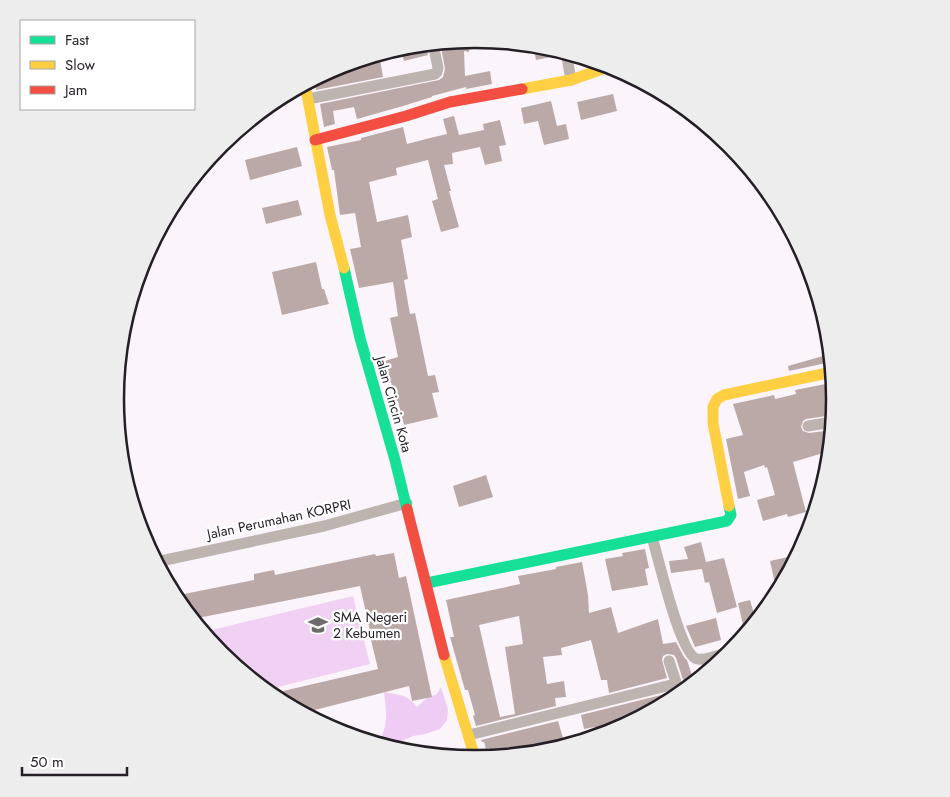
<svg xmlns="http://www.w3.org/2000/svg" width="950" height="797" viewBox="0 0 950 797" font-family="Jost,sans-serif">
<rect width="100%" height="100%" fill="#fbf5fb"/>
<path fill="#f0d1f3" d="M353,596L370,664L266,690L220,653L203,632Z"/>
<path fill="#efccf3" d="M441,687L448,710L447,720L440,729L425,734L413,736L402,741L380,739C389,724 386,710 384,692C399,695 407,694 417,707L427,698L437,694Z"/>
<g fill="#bba9a7" fill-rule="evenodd">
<path d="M471,39L469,52L464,51L465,76L490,71L492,84L466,89V87L432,96V97L403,106L357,119L354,107L333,111L335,124L324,127L320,104L439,80L443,77L445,69L440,42Z"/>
<path d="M426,44L428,55L404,61L400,47L405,46Z"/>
<path d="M533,45L545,46L554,48L555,56L536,60Z"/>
<path d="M379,54L383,77L316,90L315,78L338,66Z"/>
<path d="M613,94L617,111L581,120L577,102Z"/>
<path d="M551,101L557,126L566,124L569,139L544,145L538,121L524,124L521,108Z"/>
<path d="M454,116L459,135L484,130L483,124L500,120L506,145L499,146L502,161L485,165L480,147L452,153L453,164L444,165L451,191H449L459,227L441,232L432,201L438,199L428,160L396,168L397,175L369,182L377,222L408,215L412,237L401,240L408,279L404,280L410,314L415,313L428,376L435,375L439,392L432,393L438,417L404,425L398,401H396L391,382L384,384L378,363L398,357L390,318L398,316L393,282L359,288L350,249L361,247L355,213L340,215L334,170H332L327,147L361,140V138L403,127L407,144L430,138L447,134L443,119Z"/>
<path d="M297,147L302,166L250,180L245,160Z"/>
<path d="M298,200L302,215L266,224L262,208Z"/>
<path d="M316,262L322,289H324L329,304L282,315L272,272Z"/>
<path d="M830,354L831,362L789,371L788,366Z"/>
<path d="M831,383L835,399L833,415L806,419L803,421L801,427L803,431L809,433L832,430L830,451L793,462L806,512L788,517L787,514L763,521L757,500L775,495L767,467L765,468L764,465L744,472L750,496L738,499L726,439L743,435L733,404L774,395L775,399L796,394L795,390Z"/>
<path d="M486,475L493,497L459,507L453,486Z"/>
<path d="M701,542L706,562L724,558L737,607L717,613L709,582L705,583L702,569L671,573L669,561L688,559L684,547Z"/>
<path d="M645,549L649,568L645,569L648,585L612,591L605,559L623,556L622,553Z"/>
<path d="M394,553L399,578L406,576L432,697L412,701L409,686L303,713L275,697L270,694L378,669L369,632L370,631L360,586L193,619L174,596L254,580V574L274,570L275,575L375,554L376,556Z"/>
<path d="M788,557L791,567L777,593L770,561Z"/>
<path d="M582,562L588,595L589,613L611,607L618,633L658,619L663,644L676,642L684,657L687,660L694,682L675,698L612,731L597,736L595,727L584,729L581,715L677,691L682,687L683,680L676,658L674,655L667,654L663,656L662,660L667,678L609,693L607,680H601L591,640L561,648L562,655L543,657L547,684L564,681L566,697L555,698L556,706L476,726L473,716L475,715L468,690H465L450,637H454L446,600L520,584L518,576L556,569V567ZM519,616L523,644L505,647L515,714L500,717L479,625Z"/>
<path d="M750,600L756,621L745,634L738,603Z"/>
<path d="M716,618L721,640L695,647L686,626Z"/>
<path d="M558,721L565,745L545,751L491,757L489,748L486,749L484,742H482L481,740Z"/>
</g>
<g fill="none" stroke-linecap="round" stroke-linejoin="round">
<g stroke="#bdb4b0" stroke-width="11">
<path d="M566,52L571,80"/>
<path d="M308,99L435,74L437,72L438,68L433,43"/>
<path d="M808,426L832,422"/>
<path d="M652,537C658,556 680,655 697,659C706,661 722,654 731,651"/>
<path d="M156,562L324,526L407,503"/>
<path d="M469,735L675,684L676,682L669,661"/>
</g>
<g stroke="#16e098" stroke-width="11">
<path d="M344,268L360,338L395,460L407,509"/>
<path d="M427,583L727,521L731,515L729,506"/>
</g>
<g stroke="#ffcf43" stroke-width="11">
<path d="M305,84L330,215L344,268"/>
<path d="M522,89L571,80L611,66"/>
<path d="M729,506L713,423V407L717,399L724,395L832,372"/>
<path d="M444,655L475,758"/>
</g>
<g stroke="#f24e42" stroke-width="11">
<path d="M315,140L406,116L450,102L522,89"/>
<path d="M407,509L444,655"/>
</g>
</g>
<defs>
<symbol id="school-bare" viewBox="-9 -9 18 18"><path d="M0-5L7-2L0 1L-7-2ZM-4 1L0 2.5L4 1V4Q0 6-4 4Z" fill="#6f6970" stroke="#fff" stroke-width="2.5" paint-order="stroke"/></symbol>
</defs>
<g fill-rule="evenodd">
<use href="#school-bare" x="304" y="611" width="28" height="28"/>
</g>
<g text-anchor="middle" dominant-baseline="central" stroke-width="4.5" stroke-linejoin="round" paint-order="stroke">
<g font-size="14" fill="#241e25" stroke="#fff">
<text transform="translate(394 404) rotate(74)">Jalan Cincin Kota</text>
<text transform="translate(279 519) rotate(-12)">Jalan Perumahan KORPRI</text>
</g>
<g font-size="14" fill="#241e25" stroke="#fff" text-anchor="start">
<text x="333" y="617">SMA Negeri<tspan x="333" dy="16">2 Kebumen</tspan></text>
</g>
</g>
<path d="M0 0H950V797H0ZM124 399a351 351 0 1 1 702 0a351 351 0 1 1-702 0Z" fill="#ededee" fill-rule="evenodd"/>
<path fill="none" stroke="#241e25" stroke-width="2.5" d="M124 399a351 351 0 1 1 702 0a351 351 0 1 1-702 0Z"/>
<rect x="20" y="20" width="175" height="90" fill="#ffffff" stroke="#a7a5a8"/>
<rect x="30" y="36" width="25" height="8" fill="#16e098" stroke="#a7a5a8"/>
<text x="65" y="45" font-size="15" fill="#241e25">Fast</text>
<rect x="30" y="61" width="25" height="8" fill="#ffcf43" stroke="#a7a5a8"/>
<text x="65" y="70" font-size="15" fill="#241e25">Slow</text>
<rect x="30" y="86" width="25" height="8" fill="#f24e42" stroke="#a7a5a8"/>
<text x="65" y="95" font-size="15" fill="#241e25">Jam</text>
<path d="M22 767v8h105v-8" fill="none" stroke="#241e25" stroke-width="2.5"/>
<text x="30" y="767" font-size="15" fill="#241e25" stroke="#ffffff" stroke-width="4" paint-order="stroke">50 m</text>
</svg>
